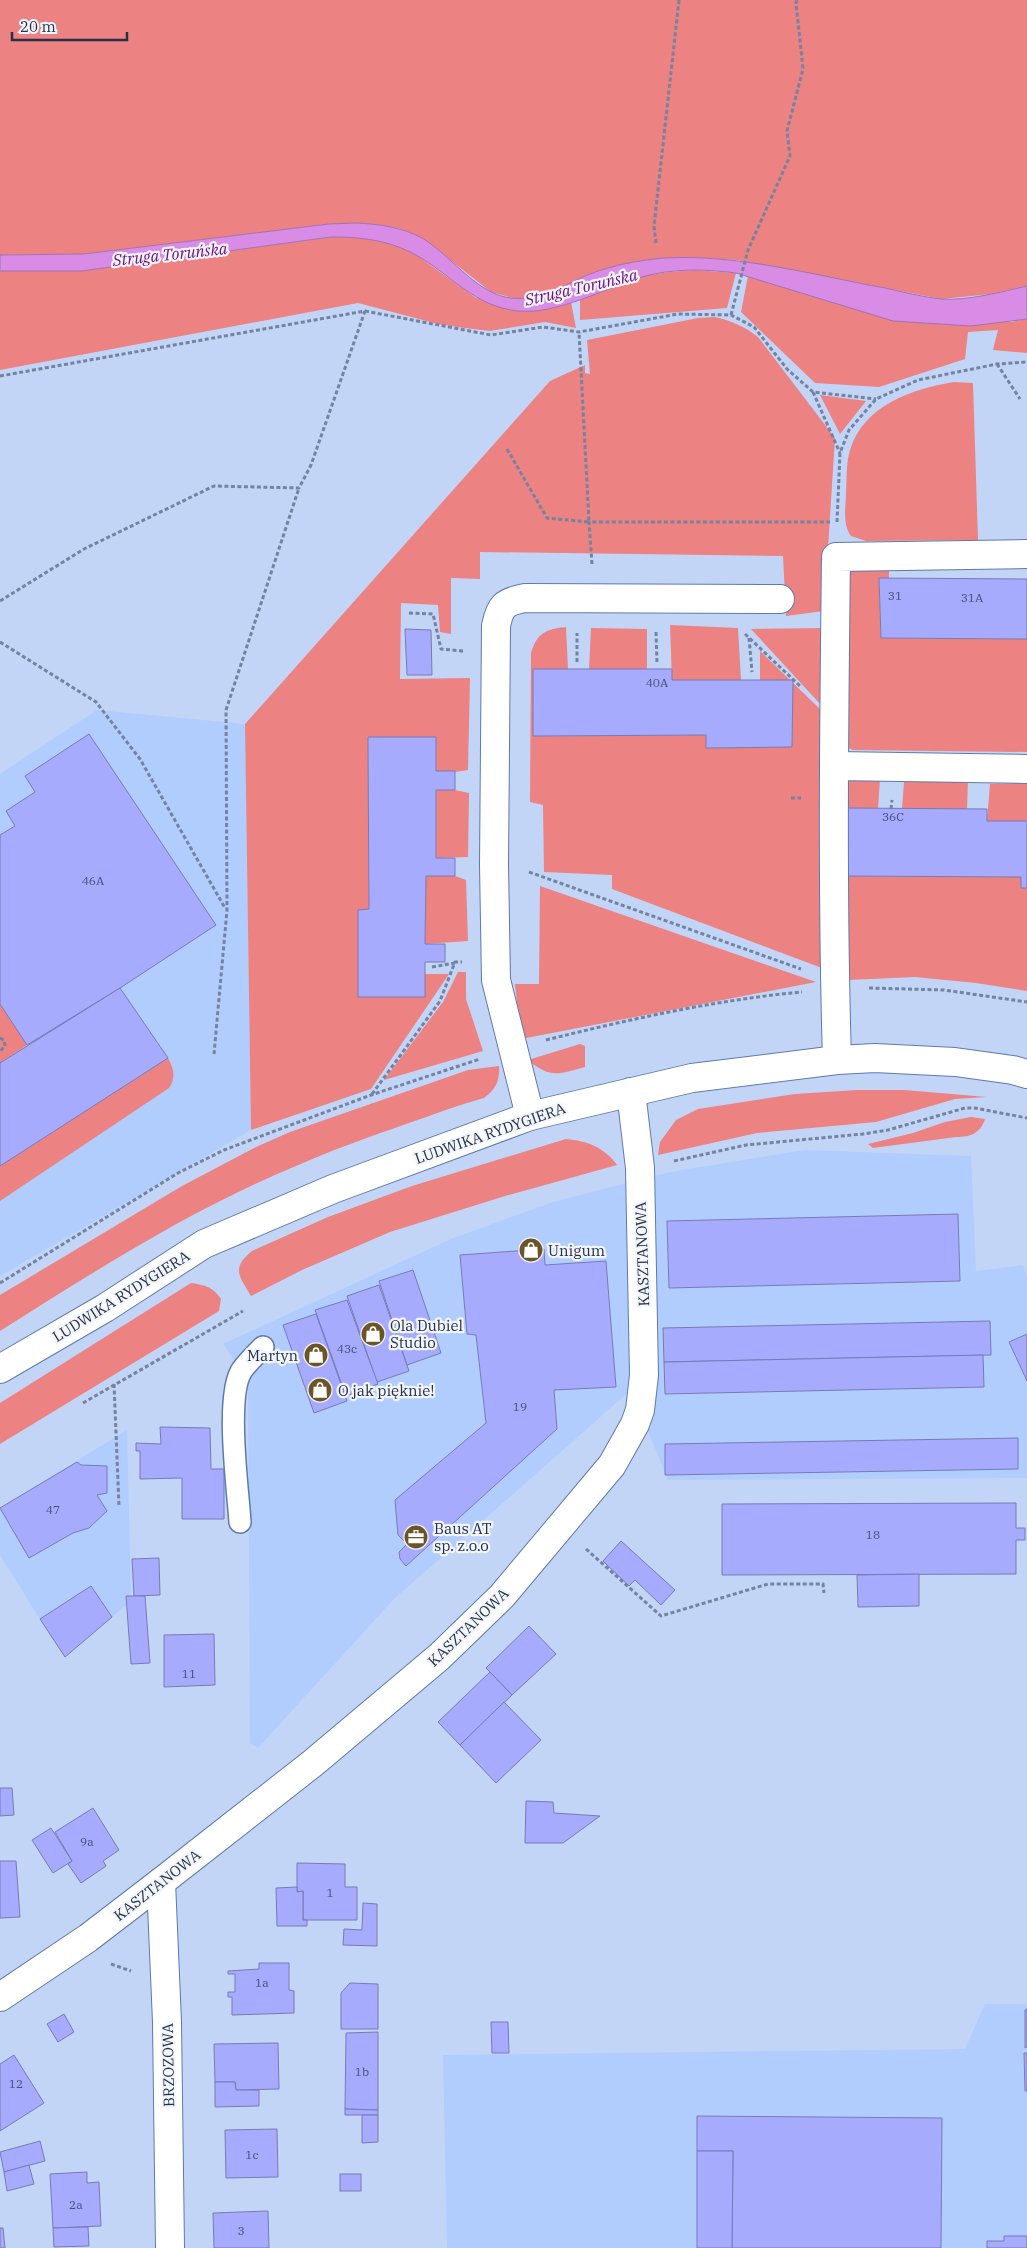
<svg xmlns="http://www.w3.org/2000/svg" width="1027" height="2248" viewBox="0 0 1027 2248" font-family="'IBM Plex Serif',serif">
<rect width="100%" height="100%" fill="#c2d5f6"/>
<g fill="#b1cdfe">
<path d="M97,710L245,724L251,1130L0,1276V774Z"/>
<path d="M805,1150L971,1156L976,1271L1023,1265L1027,1276V1478L668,1480L631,1390L394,1599L258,1748L250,1743L248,1380L223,1344L451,1239L553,1202L670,1172Z"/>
<path d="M127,1430L131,1596H126V1605L112,1617L40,1619L0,1555V1508Z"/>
<path d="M985,2004H1027V2248H447L443,2055L965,2049Z"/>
</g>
<g fill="#ec8281">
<path d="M0,0H1027V286L991,294L942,299L737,260L701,258L592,273L544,295L516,299L491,292L422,238L401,229L381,225L329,224L84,254L0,255Z"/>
<path d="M331,237H355L377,240L398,246L418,256L476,298L535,311L571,302L576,328L545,322L490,331L465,328L438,324L358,303L0,370V271H81Z"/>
<path d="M695,270L736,273L727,308L580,320V300L643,276L669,272Z"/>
<path d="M748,276L839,304L1011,322L1027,319V353L993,350L998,330L968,332L965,359L879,387L815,383L741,312Z"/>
<path d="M715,317C732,321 744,326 758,337L835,438L824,611L786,616L783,556L480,552V579L451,578V634L440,632L438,605L401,603L400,679L470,678L468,770L455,772L436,771V738L368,737L369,909L425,997V974H449L371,1089L251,1130L245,724L550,381L585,365V373L590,374L587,340L698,318Z"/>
<path d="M954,382L973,383L978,540L866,541L851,536C842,524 846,506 846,492C847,478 846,463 850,450C864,405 912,389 954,382Z"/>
<path d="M820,395L866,401L840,434Z"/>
<path d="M853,568H889V578L879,579L881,638L1027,639V752L853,750L844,746L847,574Z"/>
<path d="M670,625L738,628L741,680H672Z"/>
<path d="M566,627L568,669H533V736L706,735V748L792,747L790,685L760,680V651L820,709L822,968L612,889V875L544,872L543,805L530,802L531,653C537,633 546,629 566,627Z"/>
<path d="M591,628L647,629V669H589Z"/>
<path d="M823,628L822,706L751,629Z"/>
<path d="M854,778L880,779L878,809L848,876L1021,877L1022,887L1027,888V991L976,983L915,977L848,980L845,785Z"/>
<path d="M968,780L967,809H902L904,782Z"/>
<path d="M1027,783V821H987L990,784Z"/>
<path d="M436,790H455L469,793L468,857L436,858Z"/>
<path d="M426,876H455L466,880L468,941L425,944Z"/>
<path d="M540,886L816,982L521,1039L515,984H539Z"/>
<path d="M458,972H466V999L483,1051L384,1080L443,1002Z"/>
<path d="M0,1004L27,1045L0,1063Z"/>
<path d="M580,1044L585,1046V1067C558,1074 551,1079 528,1060Z"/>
<path d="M168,1058C174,1069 176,1078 169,1088L0,1201V1166Z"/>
<path d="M499,1066C500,1080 496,1089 484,1098C458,1105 432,1115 406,1124C369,1137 332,1150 296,1166C192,1209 95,1271 0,1331V1295L182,1186L256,1147L290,1132L468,1070Z"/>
<path d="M857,1090H904L987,1097L955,1099L876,1122L757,1133L658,1155L660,1142L676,1120L698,1109L795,1094Z"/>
<path d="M971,1117L985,1119C980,1134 970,1137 956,1137L873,1148L868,1144L913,1133L945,1122Z"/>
<path d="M566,1139C587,1141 604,1147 617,1165L505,1196L390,1232L302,1270L251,1296C239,1276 231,1268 252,1251L328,1217L412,1186Z"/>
<path d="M191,1283C205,1285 213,1287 221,1299L219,1311L0,1444V1403Z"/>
</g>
<path fill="#d88ce6" stroke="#a271b6" d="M356,223C379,224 401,227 422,238C449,254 474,290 505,297C536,304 563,285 590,274C613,265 641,260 664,258C739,254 813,275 885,288C903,292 923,297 941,299C966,301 1002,292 1027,286V319L971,326L893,321L736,273C706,269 672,268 642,277C606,288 556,315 518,311C473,306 452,275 416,255C388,240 362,237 331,237L81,271H0V255L84,254L329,224Z"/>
<g fill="#a7abfe" stroke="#787bb2">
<path d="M879,578L1027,579V639L881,638Z"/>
<path d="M405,629L431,630L432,675H407Z"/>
<path d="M533,669H672V680H793L792,747L706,748V735L533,736Z"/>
<path d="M89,734L216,925L120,988L27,1045L0,1004V835L15,826L6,811L35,792L25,776Z"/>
<path d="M368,737H436V771H455V790H436V858H455V876H426L425,944H445V962H425V997H358V910L369,909Z"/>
<path d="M847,808L987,809V821H1027V888H1021V877L847,876Z"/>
<path d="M120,988L168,1058L0,1166V1063Z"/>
<path d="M958,1214L960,1281L669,1288L667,1221Z"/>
<path d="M544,1249L545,1265L606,1261L616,1387L554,1390L557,1429L406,1566L400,1559L399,1552L407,1544L398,1535L395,1500L486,1423L476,1335L467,1334L460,1255Z"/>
<path d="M413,1270L441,1353L407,1365L379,1281Z"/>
<path d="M379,1285L409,1371L377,1382L347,1296Z"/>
<path d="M347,1300L378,1384L346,1396L315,1310Z"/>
<path d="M316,1314L347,1401L314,1413L283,1325Z"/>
<path d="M990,1321L991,1355L664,1362L663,1328Z"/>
<path d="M1027,1334V1381L1009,1342Z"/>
<path d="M983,1355L984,1387L665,1394L664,1362Z"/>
<path d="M160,1427L210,1428L211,1469H224V1519H182V1478L140,1479V1451H136V1443L161,1444Z"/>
<path d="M1018,1438V1469L665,1475V1444Z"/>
<path d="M77,1462L81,1465L107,1466V1493L97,1495L107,1511L89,1528L73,1533L29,1558L0,1508Z"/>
<path d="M1016,1503V1528H1025V1540H1016V1574L722,1575V1504Z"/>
<path d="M621,1541L675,1590L661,1605L635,1580L629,1586L603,1561Z"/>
<path d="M159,1558L160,1595L134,1596L132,1559Z"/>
<path d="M919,1574V1606L858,1607L857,1575Z"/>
<path d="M91,1586L112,1617L65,1657L40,1619Z"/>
<path d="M126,1596H145L150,1663L131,1664Z"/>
<path d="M529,1626L556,1654L512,1695L486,1668Z"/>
<path d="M214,1634L215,1685L164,1687V1635Z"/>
<path d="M490,1672L512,1695L460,1745L438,1722Z"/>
<path d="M504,1702L541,1740L496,1783L460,1745Z"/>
<path d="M0,1788H12L14,1815L0,1816Z"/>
<path d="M526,1801L553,1802L554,1813L600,1816L563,1843H525Z"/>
<path d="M93,1808L119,1850L103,1861L106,1866L81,1883L68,1864L72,1861L55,1832Z"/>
<path d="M51,1828L72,1861L53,1873L32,1840Z"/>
<path d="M0,1861H16L20,1917L0,1918Z"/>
<path d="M297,1863L345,1864V1887H357V1920H303V1891L297,1892Z"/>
<path d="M297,1887V1892L303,1891V1920H307V1926H277L276,1888Z"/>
<path d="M363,1903L377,1904V1946L343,1945L344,1929L362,1930Z"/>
<path d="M259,1963H289V1990L294,1991V2013L232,2015V1997H228V1992H235V1974H228V1971L259,1969Z"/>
<path d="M350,1983L378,1984V2029H341V1993Z"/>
<path d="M1027,2009V2047L1025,2048V2010Z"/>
<path d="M64,2014L74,2032L58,2042L47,2024Z"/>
<path d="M491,2022H508L509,2053H492Z"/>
<path d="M378,2032V2110L345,2109L346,2033Z"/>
<path d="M278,2043L279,2089L236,2090L235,2082H215L214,2044Z"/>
<path d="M1024,2053H1027V2091H1025Z"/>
<path d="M14,2055L44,2103L0,2131V2064Z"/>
<path d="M215,2082H235L236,2090H259V2106L215,2107Z"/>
<path d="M345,2109L378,2110V2115H345Z"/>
<path d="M362,2115H378V2142L362,2143Z"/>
<path d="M697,2116L942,2118L941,2248H732L733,2151H697Z"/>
<path d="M277,2129L278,2177L226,2178L225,2130Z"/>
<path d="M40,2141L45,2161L4,2172L0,2152Z"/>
<path d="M697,2151H733L732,2248H697Z"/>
<path d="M29,2165L34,2184L7,2191L4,2172Z"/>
<path d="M87,2172V2183L99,2182L101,2226L53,2228L50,2174Z"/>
<rect x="340" y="2174" width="21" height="17"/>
<path d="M268,2211L269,2248H214L213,2213Z"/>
<path d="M88,2227L89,2246L54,2247L53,2228Z"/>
<path d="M0,2228H3L5,2248H0Z"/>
<path d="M1004,2236H1027V2248H987V2241H1004Z"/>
</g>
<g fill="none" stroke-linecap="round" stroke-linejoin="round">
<defs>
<path id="lane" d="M240,1522C238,1490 225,1395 242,1370C248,1362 256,1354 263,1347"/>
<g id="street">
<path d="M834,766L1027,769"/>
<path d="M837,1060C832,892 834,725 836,557L1027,554"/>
<path d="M530,1116L496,980L494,865L496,626C500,606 504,602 525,598L780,599"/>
<path d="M161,1882L167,2022L170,2248"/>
<path d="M0,1997L88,1938L161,1882L313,1763L439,1657L502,1596L612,1465L635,1424L640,1410L644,1375L640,1168L631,1092"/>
</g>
<path id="secondary" d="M0,1369L105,1308L204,1244L333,1189L530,1116L692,1078L837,1060L875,1058L955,1062L1013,1070L1027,1074"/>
</defs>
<use href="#lane" stroke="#5e7aac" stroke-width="24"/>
<use href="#street" stroke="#5e7aac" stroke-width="30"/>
<use href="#secondary" stroke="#5e7aac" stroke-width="30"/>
<g stroke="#74839f" stroke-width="3" stroke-dasharray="4 2.5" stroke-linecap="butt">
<path d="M656,243L654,226L679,0"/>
<path d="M365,311L491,335L543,327L579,332L678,314L731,315L754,327L787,369L813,392L876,399"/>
<path d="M731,315L748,250L790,156L787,131L803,69L796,3L797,0"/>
<path d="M997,364L1020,399"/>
<path d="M0,376L365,311L311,465L299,488L214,486L84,549L0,601"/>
<path d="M813,392L840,453"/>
<path d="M507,449L547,518L589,522L579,332"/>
<path d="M837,522L840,453L849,430L876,399L918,380L997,364L1027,362"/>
<path d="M592,564L589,522H830"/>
<path d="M409,613L433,614L441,649L463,651"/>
<path d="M656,632L657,664"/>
<path d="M745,634L800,686"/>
<path d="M749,638L752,672"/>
<path d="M0,642L96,702L140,759L225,908"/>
<path d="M577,662V633"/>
<path d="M791,798H801"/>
<path d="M891,809L892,800"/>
<path d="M529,872L801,969"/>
<path d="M432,967L455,963"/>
<path d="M869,988L944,990L1027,1002"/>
<path d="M0,1038L4,1040L5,1046L0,1051"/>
<path d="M546,1040C631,1019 715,1000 802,992"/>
<path d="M214,1054L227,910L226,710L299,488"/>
<path d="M372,1094L440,1001L455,962H462"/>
<path d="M674,1161L746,1145L863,1134L888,1130L965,1108H975L1027,1118"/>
<path d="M0,1283L178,1173L224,1150L371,1095L480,1059"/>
<path d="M114,1384L119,1506"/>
<path d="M83,1403L243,1311"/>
<path d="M586,1549L661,1616L768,1584H823L824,1593"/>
<path d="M111,1964L131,1971"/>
</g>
<use href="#lane" stroke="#fff" stroke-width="21"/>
<use href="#street" stroke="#fff" stroke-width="28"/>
<use href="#secondary" stroke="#fff" stroke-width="28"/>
</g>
<defs>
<symbol id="shop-disc" viewBox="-11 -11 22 22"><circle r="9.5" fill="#6d5425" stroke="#f2f5fb"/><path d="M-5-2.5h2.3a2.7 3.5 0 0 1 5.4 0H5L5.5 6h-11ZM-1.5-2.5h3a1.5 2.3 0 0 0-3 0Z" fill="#fff"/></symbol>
<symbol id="office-disc" viewBox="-11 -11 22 22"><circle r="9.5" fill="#6d5425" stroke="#f2f5fb"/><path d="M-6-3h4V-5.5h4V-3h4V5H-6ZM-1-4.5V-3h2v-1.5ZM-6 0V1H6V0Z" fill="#fff"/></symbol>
</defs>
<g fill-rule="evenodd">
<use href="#shop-disc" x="517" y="1236" width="28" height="28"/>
<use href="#shop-disc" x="359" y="1320" width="28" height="28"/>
<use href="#shop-disc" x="302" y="1341" width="28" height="28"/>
<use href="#shop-disc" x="306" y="1376" width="28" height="28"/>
<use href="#office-disc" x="402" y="1523" width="28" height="28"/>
</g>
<g text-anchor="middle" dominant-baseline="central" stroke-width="4.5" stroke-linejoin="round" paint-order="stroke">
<g font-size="12" fill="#465075">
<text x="895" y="595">31</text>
<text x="972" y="597">31A</text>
<text x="657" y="682">40A</text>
<text x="893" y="816">36C</text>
<text x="93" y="880">46A</text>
<text x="347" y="1348">43c</text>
<text x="520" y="1406">19</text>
<text x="53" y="1509">47</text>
<text x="873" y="1534">18</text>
<text x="189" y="1673">11</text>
<text x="87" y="1841">9a</text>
<text x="330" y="1892">1</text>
<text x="262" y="1982">1a</text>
<text x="362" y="2071">1b</text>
<text x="16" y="2083">12</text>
<text x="252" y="2154">1c</text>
<text x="76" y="2204">2a</text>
<text x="241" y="2230">3</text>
</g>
<g font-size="15" fill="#253147" stroke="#f2f5fb">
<text transform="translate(490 1133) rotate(-19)">LUDWIKA RYDYGIERA</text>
<text transform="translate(642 1254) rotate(-92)">KASZTANOWA</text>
<text transform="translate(121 1296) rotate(-32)">LUDWIKA RYDYGIERA</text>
<text transform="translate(468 1627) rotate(-44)">KASZTANOWA</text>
<text transform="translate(157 1885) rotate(-38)">KASZTANOWA</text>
<text transform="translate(168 2065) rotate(-91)">BRZOZOWA</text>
</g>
<g font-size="15" fill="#253147" stroke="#f2f5fb" text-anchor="start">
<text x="548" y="1250">Unigum</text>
<text x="390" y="1325">Ola Dubiel<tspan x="390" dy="17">Studio</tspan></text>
<text x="298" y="1355" text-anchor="end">Martyn</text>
<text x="338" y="1390">O jak pięknie!</text>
<text x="434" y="1528">Baus AT<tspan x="434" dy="17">sp. z.o.o</tspan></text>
</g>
<g font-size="16" font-style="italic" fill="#710f80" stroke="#f2f5fb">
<text transform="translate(170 254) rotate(-6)">Struga Toruńska</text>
<text transform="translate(581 287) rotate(-13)">Struga Toruńska</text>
</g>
</g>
<path d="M12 32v8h115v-8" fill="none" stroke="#253147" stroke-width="2.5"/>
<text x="20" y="32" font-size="15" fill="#253147" stroke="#f2f5fb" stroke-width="4" paint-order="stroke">20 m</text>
</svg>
